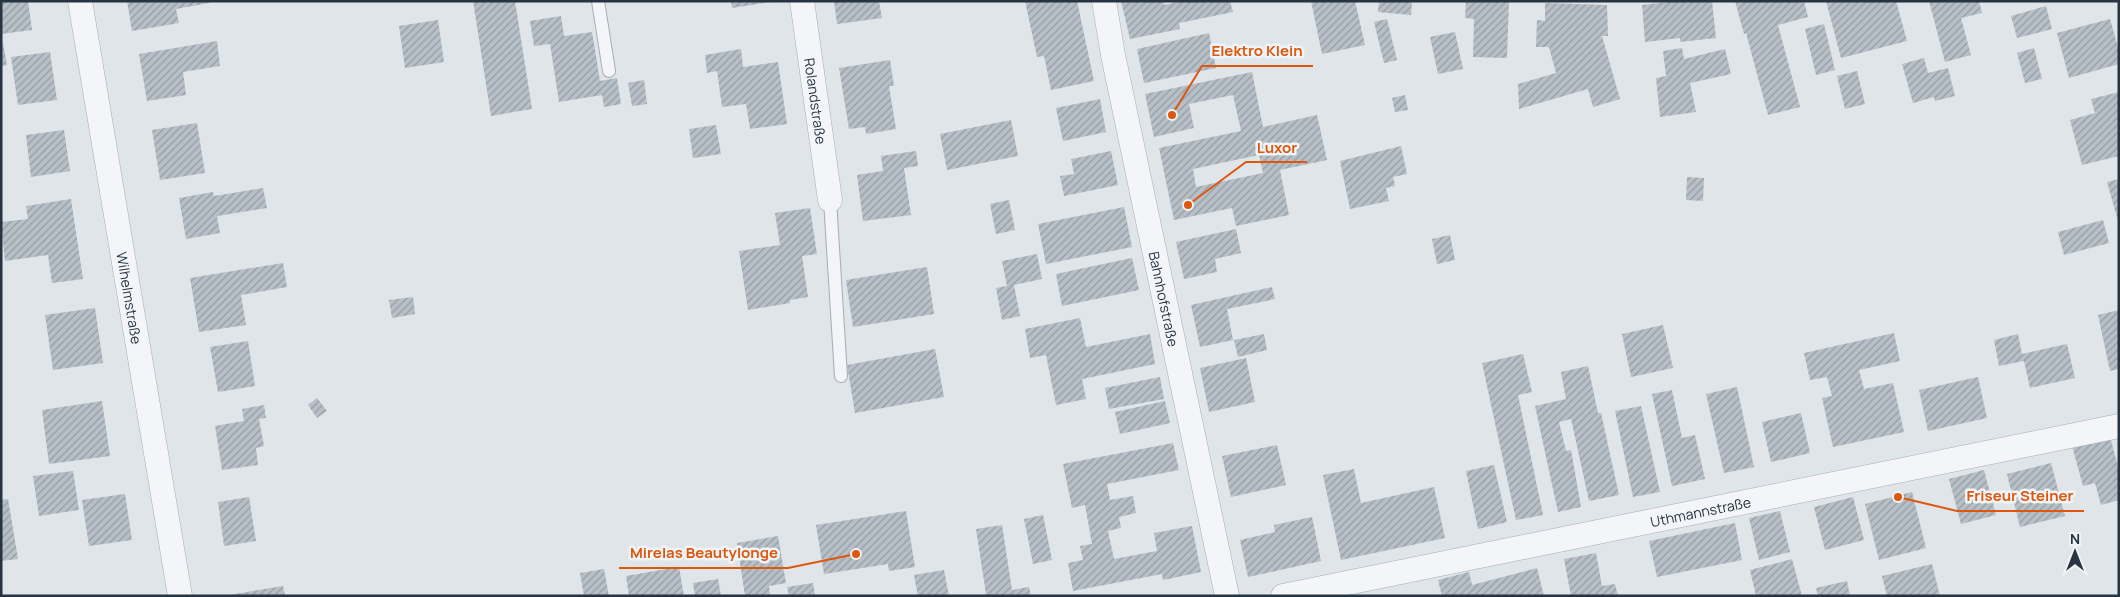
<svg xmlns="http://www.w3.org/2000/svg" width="2120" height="597" viewBox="0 0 2120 597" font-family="Manrope,sans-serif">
<defs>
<pattern id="building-hatch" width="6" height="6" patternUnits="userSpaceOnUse" patternTransform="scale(1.25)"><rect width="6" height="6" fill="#b7bfc7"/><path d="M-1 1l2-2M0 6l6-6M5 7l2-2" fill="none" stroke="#959ca3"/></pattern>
</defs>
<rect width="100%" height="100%" fill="#e0e5ea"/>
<g fill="url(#building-hatch)" fill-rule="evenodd">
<path d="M1,1H28L32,30L1,34Z"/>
<path d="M127,1H209V3L176,9L179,23L132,31Z"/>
<path d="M473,1H515L532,109L491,116Z"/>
<path d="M731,1H770V2L732,8Z"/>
<path d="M834,1H879L882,18L837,24Z"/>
<path d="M1025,1H1077L1094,81L1051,90L1044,56L1037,57Z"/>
<path d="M1121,1H1163L1164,5L1182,1H1230L1233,12L1179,23L1180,29L1130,39Z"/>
<path d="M1311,1H1355L1365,45L1322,54Z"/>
<path d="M1379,1H1412L1411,15L1378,12Z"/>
<path d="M1466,1H1509L1507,58L1473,57L1474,19L1465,18Z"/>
<path d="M1677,1H1712L1716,38L1680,42V38L1645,42L1642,5Z"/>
<path d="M1735,1H1804L1808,17L1778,25L1800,107L1768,115L1746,33L1744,34Z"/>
<path d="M1826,1H1896L1907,41L1841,58Z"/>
<path d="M1929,1H1979L1982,13L1961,18L1971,55L1945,62Z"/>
<path d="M1545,3L1607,5L1608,36H1602L1620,99L1593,107L1588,89L1519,109L1518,84L1556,73L1549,47H1536L1537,20L1545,21Z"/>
<path d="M2046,6L2052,29L2017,38L2011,16Z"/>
<path d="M561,16L564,36L592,32L600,81L617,78L621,104L604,107L602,95L559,102L550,44L534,46L530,21Z"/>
<path d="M1387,19L1397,60L1384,63L1374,22Z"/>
<path d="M2110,19L2119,51V64L2069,78L2057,33Z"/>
<path d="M438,20L444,62L405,68L399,26Z"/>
<path d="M1824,24L1835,70L1816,75L1805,29Z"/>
<path d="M1455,32L1463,69L1438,74L1430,37Z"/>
<path d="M1209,33L1216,68L1144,83L1137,49Z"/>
<path d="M217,41L220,66L183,72L186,95L147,101L139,54Z"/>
<path d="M1,43H3L7,65L1,66Z"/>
<path d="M1682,48L1684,59L1725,49L1731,74L1690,83L1696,112L1660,117L1656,78L1666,76L1663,51Z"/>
<path d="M2034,48L2042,79L2025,83L2017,53Z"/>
<path d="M741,49L743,67L778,62L787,124L750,129L746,104L722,107L717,71L707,73L705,55Z"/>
<path d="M50,52L57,100L18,105L11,57Z"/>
<path d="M1924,58L1928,73L1948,68L1955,96L1935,101L1934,97L1913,103L1902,64Z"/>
<path d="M890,60L894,86H889L896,129L866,134L865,127L849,129L839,68Z"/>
<path d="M1857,71L1865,104L1845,109L1837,76Z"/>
<path d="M1252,72L1263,127L1317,115L1327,160L1280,170L1289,215L1236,226L1232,208L1174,220L1159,148L1241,131L1233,95L1189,104L1194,128L1154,137L1145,94ZM1259,155L1263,173L1196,187L1193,169Z"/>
<path d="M644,80L647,104L632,106L628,83Z"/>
<path d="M2119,92V156L2082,165L2070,120L2095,113L2091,99Z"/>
<path d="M1405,95L1408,110L1395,112L1392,98Z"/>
<path d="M1100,99L1106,132L1063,141L1056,108Z"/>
<path d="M1011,120L1018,156L947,170L940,134Z"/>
<path d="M197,123L205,173L160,180L152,130Z"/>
<path d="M716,125L721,154L693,158L689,129Z"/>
<path d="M64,130L70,171L31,177L26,135Z"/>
<path d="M1401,146L1407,174L1393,177L1395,186L1386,188L1389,201L1350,209L1340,161Z"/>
<path d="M916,151L918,166L904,168L911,215L863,221L857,175L883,171L881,156Z"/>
<path d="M1111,151L1118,185L1064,196L1060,176L1074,174L1071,159Z"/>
<path d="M1687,177L1704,178L1703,201L1686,200Z"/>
<path d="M2119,179V221H2118L2107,182Z"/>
<path d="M263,188L267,208L217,216L220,233L186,239L179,198L213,192L214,196Z"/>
<path d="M71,199L83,279L52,283L48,255L5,261L1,222L28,219L26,206Z"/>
<path d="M1009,200L1015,230L996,234L990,204Z"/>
<path d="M1124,207L1132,247L1046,264L1038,224Z"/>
<path d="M810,208L817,254L802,256L808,297L790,300V303L748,310L739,251L780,245L775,213Z"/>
<path d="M2103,220L2109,243L2064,255L2058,232Z"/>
<path d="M1236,229L1241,253L1215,259L1217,272L1184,279L1176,242Z"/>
<path d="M1450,235L1455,260L1437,264L1432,239Z"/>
<path d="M1037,254L1042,279L1014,285L1020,316L1002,320L996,288L1007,286L1002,261Z"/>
<path d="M1132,258L1139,290L1062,306L1056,274Z"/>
<path d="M283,263L287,287L241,295L246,325L199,332L190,278Z"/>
<path d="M927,267L934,314L853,327L846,280Z"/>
<path d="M1272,287L1275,299L1227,309L1233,340L1200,347L1191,305Z"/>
<path d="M413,297L415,314L392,318L389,300Z"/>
<path d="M95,308L103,363L53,370L45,315Z"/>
<path d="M2119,310V369L2110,371L2098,315Z"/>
<path d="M1080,318L1086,347L1150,334L1155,364L1082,379L1086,399L1056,405L1046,355L1030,358L1025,329Z"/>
<path d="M1663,325L1673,368L1631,377L1622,334Z"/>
<path d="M1894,333L1900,361L1859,370L1864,389L1893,383L1904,432L1833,447L1822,398L1832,396L1827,377L1810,380L1804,353Z"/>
<path d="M1264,334L1267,350L1238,357L1234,340Z"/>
<path d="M2018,334L2022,354L2067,344L2075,378L2030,388L2024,361L1999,366L1994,340Z"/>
<path d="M248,341L255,386L218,392L210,347Z"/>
<path d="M935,349L944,397L855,413L847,365Z"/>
<path d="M1523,354L1532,392L1518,395L1543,515L1516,520L1482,363Z"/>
<path d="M1246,358L1255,402L1209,412L1200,368Z"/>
<path d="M1588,366L1598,413H1601L1619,495L1589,501L1571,419L1559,422L1566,451L1571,450L1581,507L1558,512L1535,406L1566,399L1561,372Z"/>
<path d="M1160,377L1164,399L1109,409L1105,388Z"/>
<path d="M1978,377L1987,418L1928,431L1919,390Z"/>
<path d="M1737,387L1754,467L1724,473L1706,394Z"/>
<path d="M1672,390L1682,438L1695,435L1705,479L1672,486L1652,394Z"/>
<path d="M317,398L327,411L317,418L308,405Z"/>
<path d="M102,401L110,456L49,464L42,410Z"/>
<path d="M1165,401L1170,423L1120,434L1115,412Z"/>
<path d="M264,405L266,418L259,419L264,446L256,448L258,465L222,470L215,426L244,421L242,409Z"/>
<path d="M1641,406L1660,492L1633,497L1615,411Z"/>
<path d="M1801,413L1810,453L1771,462L1762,422Z"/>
<path d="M2110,436L2119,471V500L2101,505L2095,483L2083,486L2072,446Z"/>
<path d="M1173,443L1179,470L1107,484L1110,500L1133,496L1136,513L1119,517L1121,528L1108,531L1114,559L1157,551L1154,533L1192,526L1201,572L1163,580L1162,574L1073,591L1068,563L1083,560L1080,546L1092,544L1085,505L1072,508L1063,464Z"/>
<path d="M1277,445L1286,485L1231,497L1222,456Z"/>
<path d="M2051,463L2065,516L2020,527L2007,474Z"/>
<path d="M1494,465L1507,522L1478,529L1466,471Z"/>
<path d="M1354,469L1361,503L1434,487L1445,538L1341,560L1323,475Z"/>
<path d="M1984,470L1996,515L1961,524L1949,479Z"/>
<path d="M73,471L79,510L39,516L33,476Z"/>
<path d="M1912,492L1926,548L1879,560L1865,504Z"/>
<path d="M125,494L132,540L89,546L82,500Z"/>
<path d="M249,497L256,541L224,546L218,502Z"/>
<path d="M1853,497L1864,540L1825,550L1814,507Z"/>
<path d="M8,499L18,559L1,561V500Z"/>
<path d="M906,511L915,567L889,571L888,564L824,574L816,525Z"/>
<path d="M1780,511L1790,552L1759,560L1749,518Z"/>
<path d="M1043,515L1052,560L1033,564L1024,519Z"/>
<path d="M1312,517L1321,561L1248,577L1240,540L1275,532L1274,525Z"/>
<path d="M1735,523L1742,560L1657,577L1649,541Z"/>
<path d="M1002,525L1012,590L1029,587L1031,596H980L986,594L976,529Z"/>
<path d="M778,536L786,583L769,586L770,596H745L737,543Z"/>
<path d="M1596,553L1602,586L1615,584L1618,596H1571L1564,559Z"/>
<path d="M1792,559L1802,596H1756L1750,570Z"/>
<path d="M1932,564L1940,596H1887L1882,576Z"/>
<path d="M679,567L684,596H629L626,576Z"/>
<path d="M1537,568L1544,596H1442L1438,580L1469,572L1472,585Z"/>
<path d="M604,569L609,596H584L580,573Z"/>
<path d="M944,570L949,596H918L914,575Z"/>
<path d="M718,579L721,596H695L693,583Z"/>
<path d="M1847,581L1850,596H1818L1816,588Z"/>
<path d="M813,583L815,596H789L787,587Z"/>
<path d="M283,586L285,596H229V595Z"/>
</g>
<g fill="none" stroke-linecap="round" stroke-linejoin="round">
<defs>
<g id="service">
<path d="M598,1L609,71"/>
<path d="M830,200L841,376"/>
</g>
<g id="minor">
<path id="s1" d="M80,1L180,596"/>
<path id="s2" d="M802,1L830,200"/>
<path id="s3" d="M1104,1L1113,55L1227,596"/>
<path id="s4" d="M1283,596L2119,426"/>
</g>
</defs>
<use href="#service" stroke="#a5adb4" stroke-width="14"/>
<use href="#minor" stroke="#a5adb4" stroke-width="25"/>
<use href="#service" stroke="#f3f5f8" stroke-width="12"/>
<use href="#minor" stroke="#f3f5f8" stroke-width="24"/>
</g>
<g text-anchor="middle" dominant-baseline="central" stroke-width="5" stroke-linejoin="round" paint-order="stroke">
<g font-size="14" fill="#273542" stroke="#eff4f7">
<text stroke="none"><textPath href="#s2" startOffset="101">Rolandstraße</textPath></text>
<text stroke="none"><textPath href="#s1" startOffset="301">Wilhelmstraße</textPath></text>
<text stroke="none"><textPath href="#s3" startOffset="304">Bahnhofstraße</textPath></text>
<text stroke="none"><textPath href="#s4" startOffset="426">Uthmannstraße</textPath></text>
</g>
</g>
<path fill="none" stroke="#de570f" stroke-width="2" d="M1172 115L1202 66H1313M1188 205L1246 162H1307M1898 497L1957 511H2084M856 554L788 568H619"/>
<g fill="#de570f" stroke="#eff4f7" stroke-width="2">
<circle cx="1172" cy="115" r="5"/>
<circle cx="1188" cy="205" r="5"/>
<circle cx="1898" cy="497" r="5"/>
<circle cx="856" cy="554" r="5"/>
</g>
<g font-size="15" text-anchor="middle" font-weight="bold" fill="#de570f" stroke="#eff4f7" stroke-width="5" stroke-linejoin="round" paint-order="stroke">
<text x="1257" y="56">Elektro Klein</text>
<text x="1277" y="153">Luxor</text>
<text x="2020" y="501">Friseur Steiner</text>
<text x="704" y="558">Mirelas Beautylonge</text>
</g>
<rect width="2120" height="597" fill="none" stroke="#273542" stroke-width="5"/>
<g transform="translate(2075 552)" stroke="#eff4f7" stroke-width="4" paint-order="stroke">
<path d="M0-4L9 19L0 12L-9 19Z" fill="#273542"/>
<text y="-8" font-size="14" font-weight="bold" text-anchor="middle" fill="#273542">N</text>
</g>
</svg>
